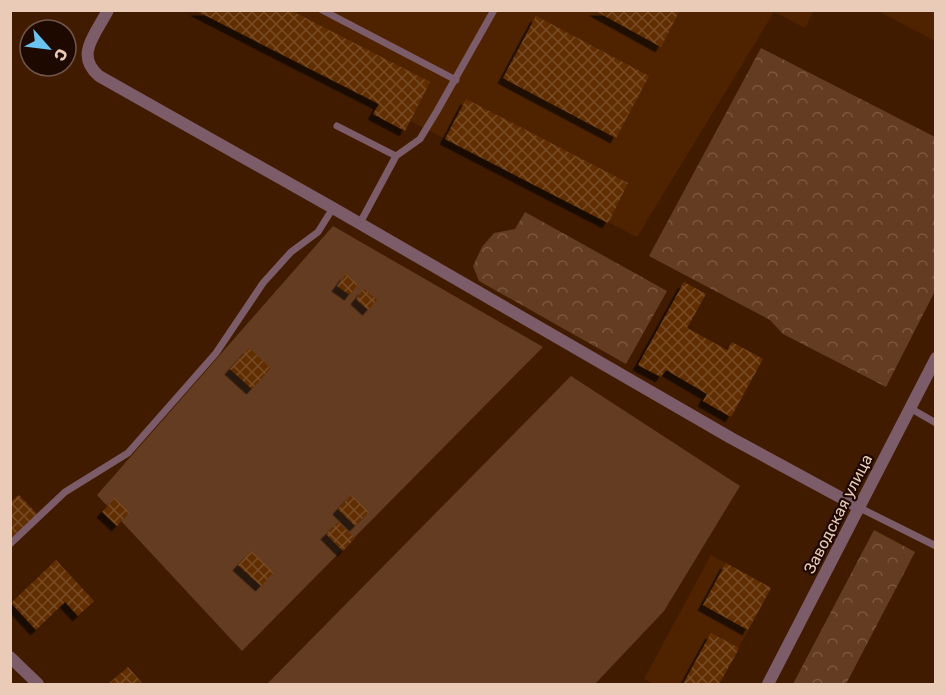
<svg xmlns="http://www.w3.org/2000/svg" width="946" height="695" viewBox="0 0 946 695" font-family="Rubik,sans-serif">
<defs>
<pattern id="forest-crowns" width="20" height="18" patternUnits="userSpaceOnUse" patternTransform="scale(1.5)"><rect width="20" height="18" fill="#643c21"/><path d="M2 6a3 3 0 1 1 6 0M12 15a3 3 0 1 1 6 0" fill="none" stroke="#7a573f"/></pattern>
<pattern id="building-cross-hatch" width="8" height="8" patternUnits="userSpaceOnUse" patternTransform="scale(1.5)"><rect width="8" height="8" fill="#612f04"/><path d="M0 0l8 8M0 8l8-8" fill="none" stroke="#784c26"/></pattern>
<filter id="shadow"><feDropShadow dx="-5.5" dy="5.5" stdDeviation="0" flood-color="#0009"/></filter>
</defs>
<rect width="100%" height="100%" fill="#411b00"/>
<g fill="#4f2300">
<path d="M195,11H814L805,28L774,12L637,237Z"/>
<path d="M878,11H935V41Z"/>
<path d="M711,555L771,588L719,684H654L644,679Z"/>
</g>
<g fill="#643c21">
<path d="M333,226L543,347L242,651L97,495Z"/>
<path d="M571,376L740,486L664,611L595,684H267Z"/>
</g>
<g fill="url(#forest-crowns)">
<path d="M761,48L935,137V291L886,387L783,334L770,320L649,256Z"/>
<path d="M525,212L667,291L626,364L479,281L473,266L482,247L494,233L515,229Z"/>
<path d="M874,530L915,552L846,684H793Z"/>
</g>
<g fill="url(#building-cross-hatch)" filter="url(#shadow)">
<path d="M195,10H290L430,82L405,131L373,114L379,104Z"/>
<path d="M594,10H680L661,47Z"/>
<path d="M536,16L649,76L616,138L503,78Z"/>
<path d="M466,99L628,183L608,223L445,139Z"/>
<path d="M346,274L358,284L350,295L337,286Z"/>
<path d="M684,282L706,294L687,328L727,350L732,342L763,359L731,417L703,401L707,394L668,371L666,370L661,377L638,365Z"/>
<path d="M364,289L377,300L368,310L356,299Z"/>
<path d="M249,348L271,368L252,389L230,369Z"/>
<path d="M19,495L37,514L10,539V502Z"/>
<path d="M351,495L369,512L355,526L338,509Z"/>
<path d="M114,498L130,512L117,526L102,512Z"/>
<path d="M338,522L355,538L343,551L326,534Z"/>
<path d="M251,551L274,572L261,586L238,565Z"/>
<path d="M56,560L94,601L78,616L65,602L36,630L11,603Z"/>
<path d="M726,563L771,588L748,630L703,605Z"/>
<path d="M711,633L739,648L736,654L719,684H683Z"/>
<path d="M128,667L143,684H108Z"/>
</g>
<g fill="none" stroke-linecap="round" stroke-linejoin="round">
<g stroke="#7b5c68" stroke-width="7">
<path d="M322,10L456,80"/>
<path d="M337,126L396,156"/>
<path d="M360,223L396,156L420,139L437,111L494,10"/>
<path d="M910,408L936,423"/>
<path d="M860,508L936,546"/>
<path d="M10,544L65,492L128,453L216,353L263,283L291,252L318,232L333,208"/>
</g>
<g stroke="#7b5c68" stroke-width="12">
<path d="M108,10C96,34 74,55 99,76L333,208L731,438L860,508"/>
<path d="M10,657L38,684"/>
</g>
<path stroke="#7b5c68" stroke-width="12" d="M768,684L936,358"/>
</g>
<g text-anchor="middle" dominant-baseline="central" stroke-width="4.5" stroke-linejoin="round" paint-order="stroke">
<g font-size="16" fill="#eacbb7" stroke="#1e0900">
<text transform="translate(838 514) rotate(-63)">Заводская улица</text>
</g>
</g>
<rect width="946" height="695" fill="none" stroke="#eacbb7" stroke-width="24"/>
<g transform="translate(48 48) rotate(118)"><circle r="28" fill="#1e0900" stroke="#705749" stroke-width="1.5"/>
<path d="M0-4.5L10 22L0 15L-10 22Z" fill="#6bc3f2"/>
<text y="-9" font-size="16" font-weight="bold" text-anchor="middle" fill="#eacbb7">С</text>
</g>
</svg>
